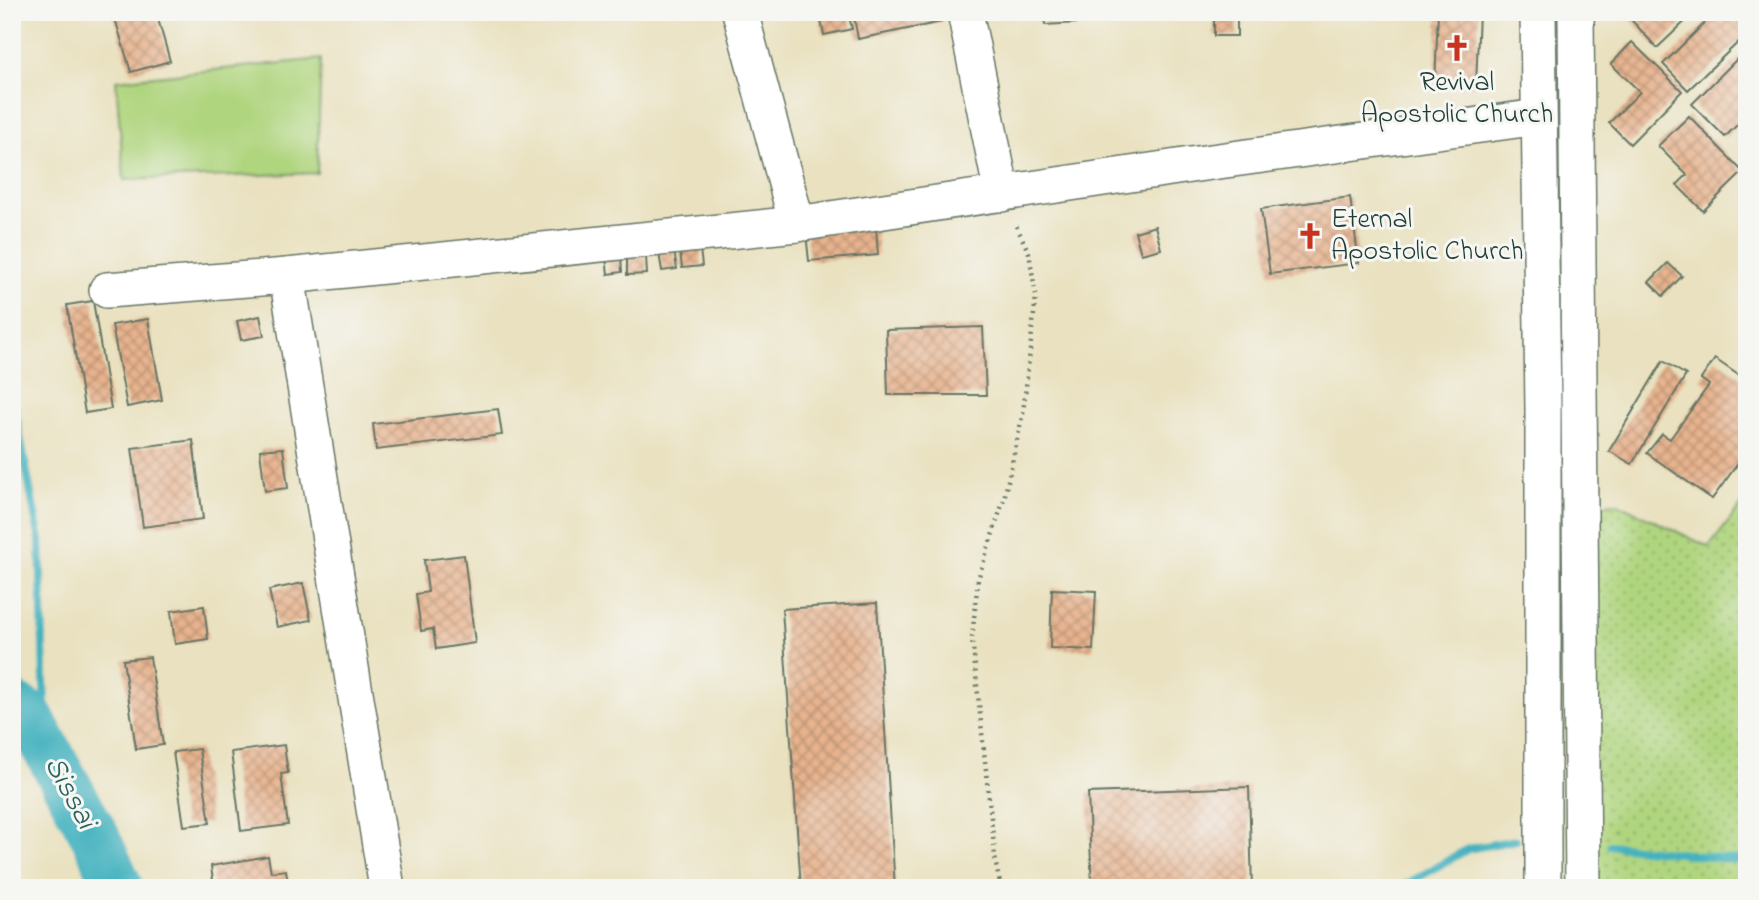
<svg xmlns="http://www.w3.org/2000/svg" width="1759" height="900" viewBox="0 0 1759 900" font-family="'Indie Flower',sans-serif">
<defs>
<pattern id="grass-dots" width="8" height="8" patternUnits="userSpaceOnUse" patternTransform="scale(1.75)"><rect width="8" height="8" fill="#b0d57f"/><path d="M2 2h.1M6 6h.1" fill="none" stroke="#8fae69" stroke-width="1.8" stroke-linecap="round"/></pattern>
<pattern id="building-cross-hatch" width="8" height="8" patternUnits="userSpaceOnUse" patternTransform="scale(1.75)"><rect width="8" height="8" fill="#e8b38e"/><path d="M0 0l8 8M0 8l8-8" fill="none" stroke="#bb9375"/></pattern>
</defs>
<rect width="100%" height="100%" fill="#f6f6f2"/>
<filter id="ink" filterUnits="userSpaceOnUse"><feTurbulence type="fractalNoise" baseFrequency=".0143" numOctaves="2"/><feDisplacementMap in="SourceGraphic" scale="14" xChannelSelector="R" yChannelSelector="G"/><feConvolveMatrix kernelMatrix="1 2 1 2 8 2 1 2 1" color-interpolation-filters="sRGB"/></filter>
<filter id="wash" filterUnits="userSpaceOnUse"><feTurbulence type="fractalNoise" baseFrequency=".00686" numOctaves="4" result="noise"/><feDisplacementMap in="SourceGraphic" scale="28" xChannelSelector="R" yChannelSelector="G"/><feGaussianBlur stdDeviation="1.57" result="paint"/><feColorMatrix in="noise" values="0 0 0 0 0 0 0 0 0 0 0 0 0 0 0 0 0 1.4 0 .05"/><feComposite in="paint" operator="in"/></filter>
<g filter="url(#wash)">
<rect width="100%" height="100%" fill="#e9e1bf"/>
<path fill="url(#grass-dots)" stroke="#68895a" stroke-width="2" d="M1747,498V885L1740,888H1595L1594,505L1617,503L1709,547Z"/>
<path fill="#b0d57f" stroke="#68895a" stroke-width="2" d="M321,59L317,173L124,180L116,80Z"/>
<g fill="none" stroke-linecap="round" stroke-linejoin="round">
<g stroke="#44b2bf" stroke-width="8">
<path d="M12,395L40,541L46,748"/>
<path d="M1610,845L1737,860L1747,858"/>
<path d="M1400,888L1468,849L1516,840"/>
</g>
<path stroke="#44b2bf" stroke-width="49" d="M12,705L27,714L95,836L119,888"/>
</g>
<g id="blocks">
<g fill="url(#building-cross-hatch)">
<path d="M113,12H156L170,61L131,72Z"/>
<path d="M819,12H848L852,29L824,35Z"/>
<path d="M853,12H940L942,22L858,39Z"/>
<path d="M1005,12H1095V22L1045,25L1044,15L1005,17Z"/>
<rect x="1214" y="12" width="23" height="24"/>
<path d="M1438,12H1479L1476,86L1435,85Z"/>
<path d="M1624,12H1695L1657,48Z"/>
<path d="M1716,12H1732L1747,27V34L1688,90L1663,64Z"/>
<path d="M1632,42L1682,91L1630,144L1609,123L1640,92L1611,64Z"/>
<path d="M1747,49V130L1739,123L1725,137L1692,104Z"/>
<path d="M1689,116L1743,172L1703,211L1677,185L1687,175L1658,146Z"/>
<path d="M1350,197L1359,263L1270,274L1261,209Z"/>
<path d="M1155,226L1161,249L1141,254L1135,232Z"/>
<path d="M876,227L878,255L809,261L806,233Z"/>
<path d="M700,249L702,266L682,268L680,251Z"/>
<path d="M674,250L677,269L662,271L659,253Z"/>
<path d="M621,256L622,272L608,274L606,257Z"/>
<path d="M646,256L647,274L627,275V257Z"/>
<path d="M1668,263L1682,276L1663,296L1649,282Z"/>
<path d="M93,301L111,409L85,413L67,305Z"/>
<path d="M260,316L264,336L241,340L237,321Z"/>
<path d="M148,319L162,400L127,407L112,325Z"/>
<path d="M983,327L986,395H888L886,330Z"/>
<path d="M1715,359L1747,381V451L1712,499L1647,453L1662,434L1670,439L1709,385L1701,379Z"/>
<path d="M1663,361L1686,375L1632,464L1609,451Z"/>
<path d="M498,409L502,435L376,450L373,424Z"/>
<path d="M193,440L203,519L143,527L132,448Z"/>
<path d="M283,448L288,488L265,491L260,450Z"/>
<path d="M464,555L475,643L436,649L433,629L421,631L416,594L428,592L424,560Z"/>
<path d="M303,583L311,620L277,627L269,590Z"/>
<path d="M1052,589L1096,591L1093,650L1050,648Z"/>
<path d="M877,603L895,888H801L782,609Z"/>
<path d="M204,606L208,639L175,644L171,611Z"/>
<path d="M150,657L163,745L136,749L123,660Z"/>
<path d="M284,745L288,773L281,774L288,825L241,831L231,752Z"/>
<path d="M199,749L210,823L184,826L173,752Z"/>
<path d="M1249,787L1252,888H1092L1088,793Z"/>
<path d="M268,856L271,872L286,870L289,888H214L211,866Z"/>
</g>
</g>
</g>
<g filter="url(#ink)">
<use href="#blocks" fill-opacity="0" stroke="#667665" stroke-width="2"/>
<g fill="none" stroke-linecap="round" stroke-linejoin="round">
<defs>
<g id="minor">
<path d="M740,12L797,224"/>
<path d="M965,12L1002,194"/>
<path d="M1538,12L1543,410V888"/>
<path d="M1576,12L1583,888"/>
<path d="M287,276L387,888"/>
<path d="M107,290L287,276L797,224L1204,163L1538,117"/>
</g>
</defs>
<use href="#minor" stroke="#667665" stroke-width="38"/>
<path stroke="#667665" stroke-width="4.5" stroke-dasharray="2 5" stroke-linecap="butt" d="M1001,888L996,865L972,638L978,579L1004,499L1023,413L1036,296L1029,253L1015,223"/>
<use href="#minor" stroke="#fff" stroke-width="35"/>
</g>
</g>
<defs>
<symbol id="church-bare" viewBox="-9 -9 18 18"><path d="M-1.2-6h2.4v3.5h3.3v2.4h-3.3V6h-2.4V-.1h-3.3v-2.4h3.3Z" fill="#c8321e" stroke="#f6f6f2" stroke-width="2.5" paint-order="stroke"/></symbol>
</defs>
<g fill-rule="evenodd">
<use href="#church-bare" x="1438" y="29" width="38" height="38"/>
<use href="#church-bare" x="1291" y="217" width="38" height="38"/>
</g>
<g text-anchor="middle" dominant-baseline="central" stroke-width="6" stroke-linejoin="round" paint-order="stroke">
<g font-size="28" fill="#1f3d34" stroke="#f6f6f2">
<text x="1457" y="83">Revival<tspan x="1457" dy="32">Apostolic Church</tspan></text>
<text x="1331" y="220" text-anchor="start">Eternal<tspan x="1331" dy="32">Apostolic Church</tspan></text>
</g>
<g font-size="30" font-style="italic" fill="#2a605e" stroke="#f6f6f2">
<text transform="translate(69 793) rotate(62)">Sissai</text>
</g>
</g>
<rect width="1759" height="900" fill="none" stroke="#f6f6f2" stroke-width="42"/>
</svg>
